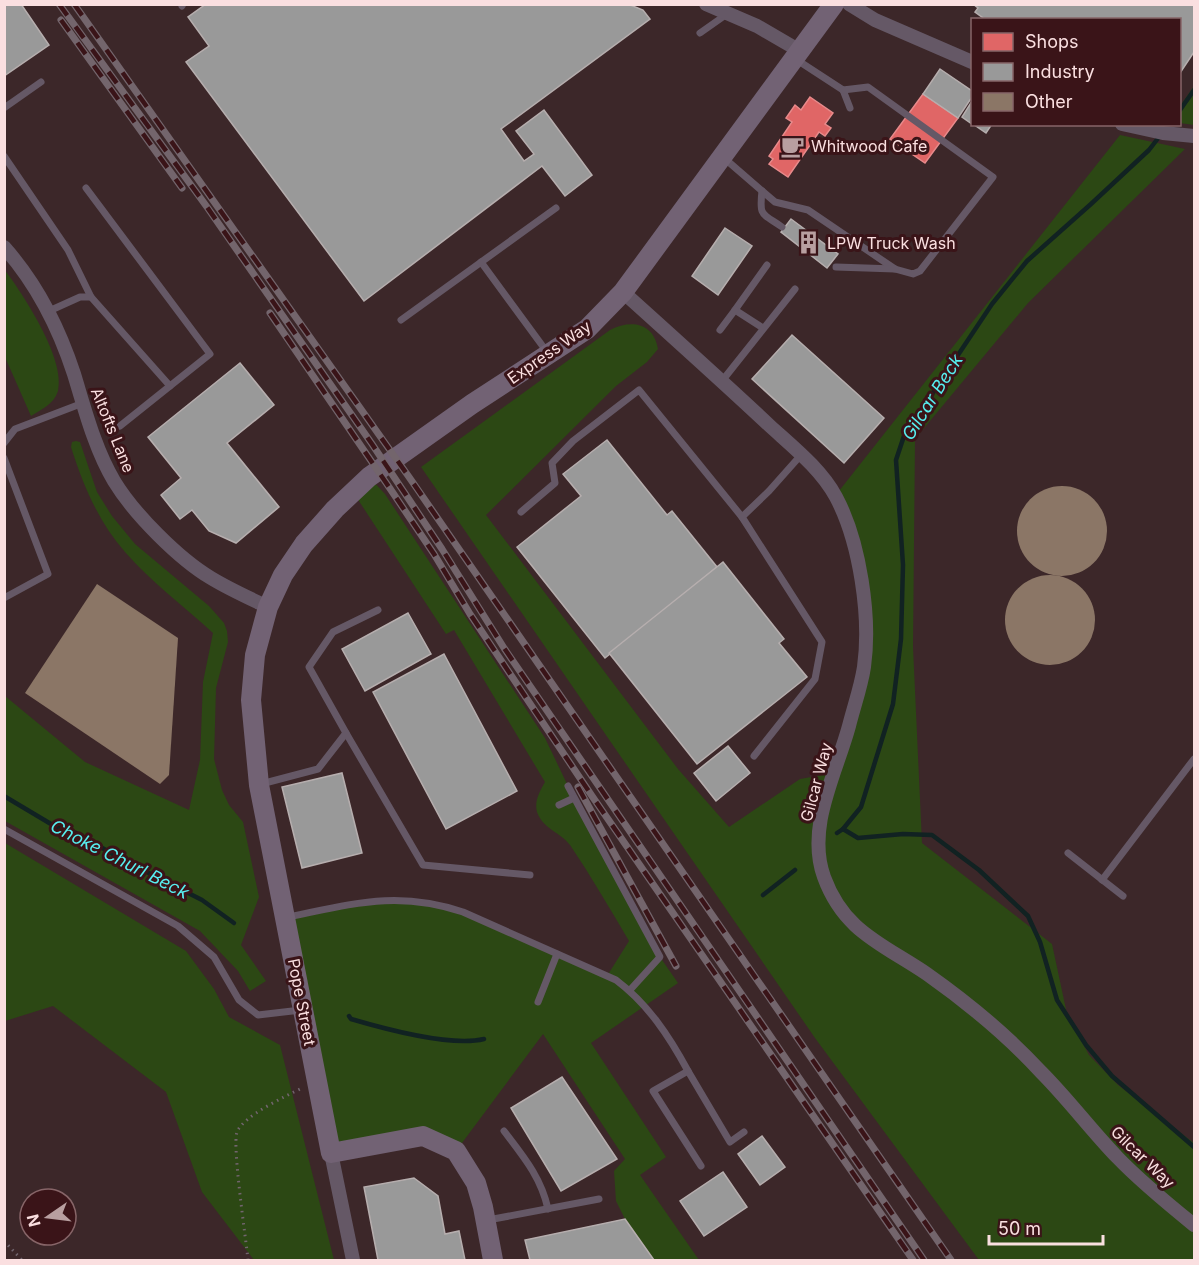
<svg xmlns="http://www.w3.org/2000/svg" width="1199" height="1265" viewBox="0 0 1199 1265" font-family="Inter,sans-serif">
<rect width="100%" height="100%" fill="#3c2729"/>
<g fill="#2c4814">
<path d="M1194,86V125L1180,123V106Z"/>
<path d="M1120,135L1185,149L1028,303L915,439L913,647L922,843L1052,944L1067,1014L1089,1055L1118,1085L1194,1143V1260H979L815,1038L421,467L610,330C631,319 654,323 658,349L647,362L616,386L486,515L678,769L729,827L800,779L834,773L857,696L865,609L835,496Z"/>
<path d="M4,269C23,294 66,359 58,391C54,404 42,409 31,416L5,357Z"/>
<path d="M76,441L80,442L97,492L112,516L135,544L209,606L224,623L227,631L228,642L216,688L214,759L222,790L229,805L243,822L259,897L241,945L266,981L250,991L238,971L200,931L5,821V696L85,762L189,810L200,760L203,682L213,633C184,606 151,582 125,552C98,521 83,485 71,447L72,442Z"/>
<path d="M369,477L385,494L545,738L568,786L660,957L678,983L591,1043L666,1157L640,1175L699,1260H654L625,1219L616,1201L614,1171L625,1159L543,1034L456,1151L423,1136L331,1153L285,917L371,901L442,905L607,976L629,941C610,909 591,876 570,845C560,832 543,829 537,812C534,801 540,791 545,782L454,630L446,634L353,492Z"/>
<path d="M5,843L186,951L214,989L229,1017L280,1045L334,1260H254L202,1192L166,1092L53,1006L5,1021Z"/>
</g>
<g fill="#e06666" stroke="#e88a8b" stroke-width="1.5">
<path d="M923,94L958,118L925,163L890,139Z"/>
<path d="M810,97L833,113L825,124L831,128L825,136L819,132L788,177L769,164L773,159L769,156L792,122L786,118L795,105L801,110Z"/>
</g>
<g fill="#999" stroke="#b6aeae" stroke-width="1.5">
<path d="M6,4H21L49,45L4,76V6Z"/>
<path d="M206,4H628L643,10L650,19L501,129L524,161L534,154L516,131L544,110L592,175L565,196L542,166L364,301L186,62L209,46L188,17Z"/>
<path d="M973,4H1194V52L1180,73V20H986L975,12L978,8Z"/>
<path d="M940,69L972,91V97L958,118L923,94Z"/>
<path d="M972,101V124L962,117Z"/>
<path d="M973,124H992L986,133Z"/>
<path d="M791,219L838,254L827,268L781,232Z"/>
<path d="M725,228L752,246L718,295L692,276Z"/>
<path d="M792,335L884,418L844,463L752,379Z"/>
<path d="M240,363L274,405L227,443L279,507L236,543L209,531L192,510L180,519L161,495L181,478L148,437Z"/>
<path d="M607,440L667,515L672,511L717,567L605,658L517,547L581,496L563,474Z"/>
<path d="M723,562L784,639L779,643L807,677L697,764L609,653Z"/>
<path d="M408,613L431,654L365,691L342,649Z"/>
<path d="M444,654L517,791L446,829L373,692Z"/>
<path d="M728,746L750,773L716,801L694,773Z"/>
<path d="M342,773L362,853L302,868L282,787Z"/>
<path d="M562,1077L617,1159L561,1191L511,1108Z"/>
<path d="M762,1136L785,1167L760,1185L738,1154Z"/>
<path d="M723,1172L747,1207L704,1236L680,1201Z"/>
<path d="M414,1178L438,1196L445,1234L459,1231L465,1260H378L364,1187Z"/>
<path d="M625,1219L654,1260H530L525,1240Z"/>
</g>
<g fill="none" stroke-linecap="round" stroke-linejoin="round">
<g stroke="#122" stroke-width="4.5">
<path d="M1180,110L1194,90"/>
<path d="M4,796L56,827L76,833L125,861L202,900L234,923"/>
<path d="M843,829L858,838L903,834L932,835L979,870L1028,916L1040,942L1057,1000L1086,1045L1112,1076L1194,1147"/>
<path d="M837,833L843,829L861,807L893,704L901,639L903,565L896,460L904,436L992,304L1027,261L1091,204L1149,150L1159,137"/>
<path d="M763,895L795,870"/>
<path d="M349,1016L351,1019C385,1029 451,1047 484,1039"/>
</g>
</g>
<g fill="#8b7666">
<circle cx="1062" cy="531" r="45"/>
<circle cx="1050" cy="620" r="45"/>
<path d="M97,584L178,638L169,775L160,784L25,693Z"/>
</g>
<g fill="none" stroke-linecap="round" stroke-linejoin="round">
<g stroke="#72656e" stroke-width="3" stroke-dasharray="1.5 4.5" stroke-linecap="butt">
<path d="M4,1241L22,1260"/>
<path d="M248,1260C246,1239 232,1146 237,1132C243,1116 286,1096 302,1088"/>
</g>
<g stroke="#655866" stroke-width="7">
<path d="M182,6L183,4"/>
<path d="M700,33L727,14"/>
<path d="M797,60L843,90L850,108"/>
<path d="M4,108L41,82"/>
<path d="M4,156L68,250L91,297"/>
<path d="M724,158L775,202L808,210L895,269L913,274L920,271L993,177L868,87L843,90"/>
<path d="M762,191C759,217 762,213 782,227"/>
<path d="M481,262L547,352"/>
<path d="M836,267L895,269"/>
<path d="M49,311L80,297H91L170,386L210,354L86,188"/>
<path d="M401,320L556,208"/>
<path d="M763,328L735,310L767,265"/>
<path d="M720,330L735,310"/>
<path d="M722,381L795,289"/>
<path d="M120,426L170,386"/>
<path d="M4,443L15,429L83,403"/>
<path d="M4,458L48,574L4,598"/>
<path d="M521,512L555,483L552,463L573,441L639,390L742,517"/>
<path d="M346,733L423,865L530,875"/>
<path d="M754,756L815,679L822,642L742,517L769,491L801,455"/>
<path d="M261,784L318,769L346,733L309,667L333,632L378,610"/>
<path d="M568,786L660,957L630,990"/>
<path d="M559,805L574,798"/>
<path d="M4,829L178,926L214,957L239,1000L258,1015L301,1010"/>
<path d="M1068,853L1123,896"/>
<path d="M1102,880L1194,759"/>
<path d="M288,917C353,904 397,890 463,912L616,980C648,1004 669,1036 688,1071L653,1091L701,1166"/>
<path d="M538,1002L557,954"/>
<path d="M688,1071L730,1142L744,1132"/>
<path d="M504,1131C523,1156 541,1177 548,1209"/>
<path d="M488,1220L599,1199"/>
</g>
<g stroke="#655866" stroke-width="14">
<path d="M706,4L757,26L800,51"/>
<path d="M849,4L875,20L972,62"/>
<path d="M1122,124L1163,133L1194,136"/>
<path d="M4,247C37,284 59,328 74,374C85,410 95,449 114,481C134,514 179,559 211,578C229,589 249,598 268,607"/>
<path d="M623,292C673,337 722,381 770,426C793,447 821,469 836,497C860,542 871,617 864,667C861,687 854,706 849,726C836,774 806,827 824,877C844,932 883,944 927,974C968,1003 1007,1035 1041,1072C1068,1099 1091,1130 1117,1157C1141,1182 1168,1204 1194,1225"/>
<path d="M331,1153L353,1260"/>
</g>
<path stroke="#726274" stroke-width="20" d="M493,1260L483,1207L476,1183L456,1151L423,1136L331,1153L259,785L251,700L255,655L268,607L283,575L304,544L335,509L369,477L472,404L587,329L623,292L834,4"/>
<defs>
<g id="rail">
<path d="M59,4L207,207L372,444L442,549L504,648L924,1260"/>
<path d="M74,4L409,477L951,1260"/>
<path d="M61,20L182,188"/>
<path d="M270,313L391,490L434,554L470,614L592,796L913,1260"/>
<path d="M578,787L676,966"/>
</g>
</defs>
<use href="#rail" stroke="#73656c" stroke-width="7"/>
<use href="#rail" stroke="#3a1418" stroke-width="4.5" stroke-dasharray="14" stroke-linecap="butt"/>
</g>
<defs>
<symbol id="cafe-bare" viewBox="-9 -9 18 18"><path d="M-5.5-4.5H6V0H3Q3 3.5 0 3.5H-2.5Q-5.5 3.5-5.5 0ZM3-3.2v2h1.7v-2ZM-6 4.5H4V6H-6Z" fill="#b89fa0" stroke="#3a1418" stroke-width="2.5" paint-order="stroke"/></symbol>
<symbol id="building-bare" viewBox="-9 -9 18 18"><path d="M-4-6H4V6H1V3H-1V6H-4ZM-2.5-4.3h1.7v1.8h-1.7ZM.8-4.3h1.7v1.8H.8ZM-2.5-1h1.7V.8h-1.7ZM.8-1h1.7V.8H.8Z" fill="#b89fa0" stroke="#3a1418" stroke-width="2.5" paint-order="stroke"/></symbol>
</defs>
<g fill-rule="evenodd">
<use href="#cafe-bare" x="776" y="130" width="33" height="33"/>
<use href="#building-bare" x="792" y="226" width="33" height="33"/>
</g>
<g text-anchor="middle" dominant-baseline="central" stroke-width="6" stroke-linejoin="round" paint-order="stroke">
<g font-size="16" fill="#fadfe0" stroke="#3a1418" text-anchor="start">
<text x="811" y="146">Whitwood Cafe</text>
<text x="827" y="243">LPW Truck Wash</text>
</g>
<g font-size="16" fill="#fadfe0" stroke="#3a1418">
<text transform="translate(549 352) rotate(-35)">Express Way</text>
<text transform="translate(113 430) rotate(68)">Altofts Lane</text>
<text transform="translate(816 782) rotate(-75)">Gilcar Way</text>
<text transform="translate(302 1002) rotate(79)">Pope Street</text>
<text transform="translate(1143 1157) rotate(44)">Gilcar Way</text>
</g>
<g font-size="18" font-style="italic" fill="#57eeef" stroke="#3a1418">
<text transform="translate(932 397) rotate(-58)">Gilcar Beck</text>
<text transform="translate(120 859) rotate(27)">Choke Churl Beck</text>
</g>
</g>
<rect width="1199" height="1265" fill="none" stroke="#fadfe0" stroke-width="12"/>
<rect x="971" y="18" width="210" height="108" fill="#3a1418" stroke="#876568" stroke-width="1.5"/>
<rect x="983" y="33" width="30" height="18" fill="#e06666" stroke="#876568" stroke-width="1.5"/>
<text x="1025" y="48" font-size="18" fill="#fadfe0">Shops</text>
<rect x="983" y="63" width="30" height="18" fill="#999999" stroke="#876568" stroke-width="1.5"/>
<text x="1025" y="78" font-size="18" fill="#fadfe0">Industry</text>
<rect x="983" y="93" width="30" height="18" fill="#8b7666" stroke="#876568" stroke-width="1.5"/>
<text x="1025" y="108" font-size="18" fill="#fadfe0">Other</text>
<g transform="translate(48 1217) rotate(256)"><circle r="28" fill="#3a1418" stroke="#876568" stroke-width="1.5"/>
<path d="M0-4.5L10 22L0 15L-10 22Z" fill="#b89fa0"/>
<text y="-9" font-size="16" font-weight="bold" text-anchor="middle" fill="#fadfe0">N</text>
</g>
<path d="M989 1235v9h114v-9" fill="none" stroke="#fadfe0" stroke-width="3"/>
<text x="998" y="1235" font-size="18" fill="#fadfe0" stroke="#3a1418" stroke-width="4.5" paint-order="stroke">50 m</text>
</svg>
